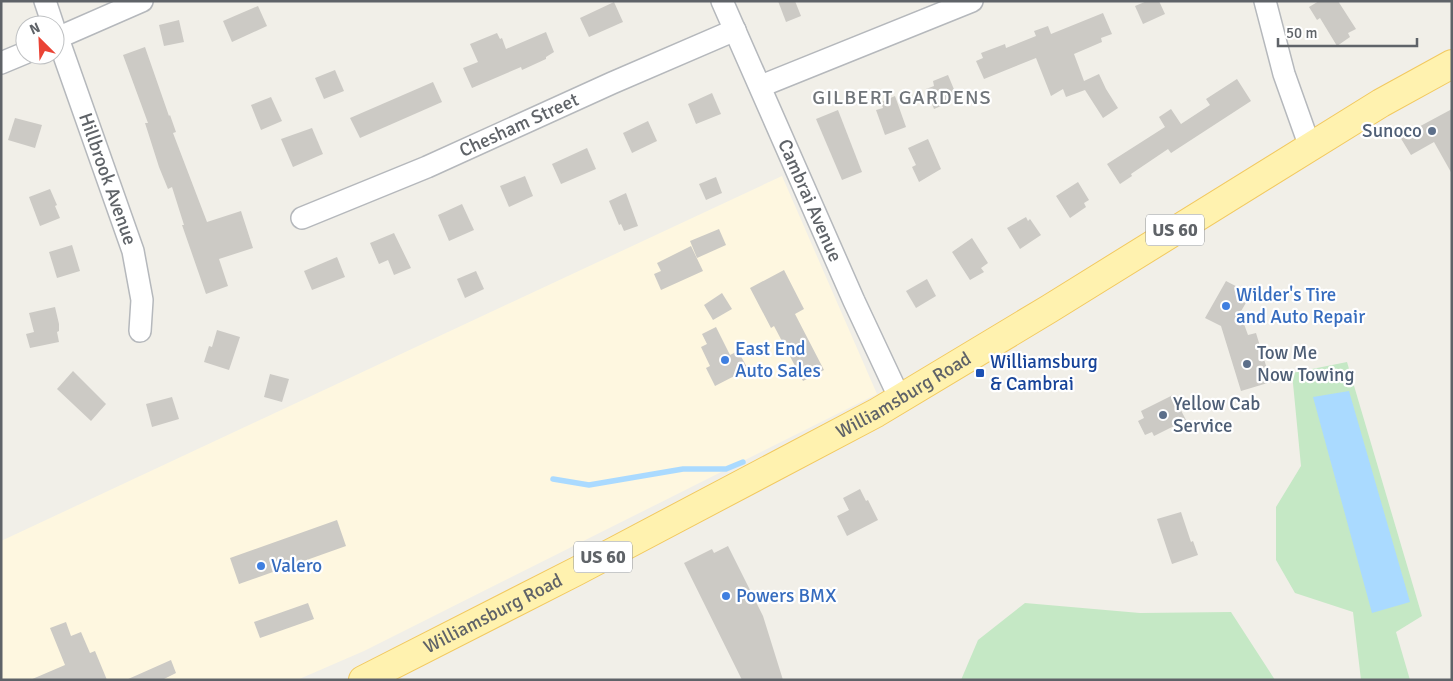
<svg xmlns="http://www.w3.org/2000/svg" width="1453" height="681" viewBox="0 0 1453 681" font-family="Signika,sans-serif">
<rect width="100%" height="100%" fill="#f1efe8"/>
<path fill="#fef7e0" d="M782,176L877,394L364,651L297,680H1V541Z"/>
<g fill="#c5e8c5">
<path d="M1347,362L1422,616L1396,632L1410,680H1361L1353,612L1295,593L1276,560V507L1301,466L1292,373Z"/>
<path d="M1025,603L1140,613L1231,612L1275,680H961L978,640Z"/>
</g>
<path fill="#aadaff" d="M1349,391L1410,602L1372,613L1313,397Z"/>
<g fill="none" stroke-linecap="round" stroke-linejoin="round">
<path stroke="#aadaff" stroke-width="5.5" d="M553,479L589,485L683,469H726L743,462"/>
</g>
<g fill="#cccac5">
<path d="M778,1H795L801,16L786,22Z"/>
<path d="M1147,1H1159L1165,14L1143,24L1135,6Z"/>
<path d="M1319,1H1338L1356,29L1348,33L1350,37L1337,46L1320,18L1317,20L1309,7Z"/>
<path d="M614,2L623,22L589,37L580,18Z"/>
<path d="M258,6L267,26L232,42L223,21Z"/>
<path d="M1103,13L1112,34L1101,38L1102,42L1074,54L1084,81L1099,74L1106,89L1118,108L1103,118L1085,90L1066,97L1063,89L1051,96L1036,58L984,79L976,61L983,58L981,53L1005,44L1006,48L1036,36L1034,31L1048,26L1051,34Z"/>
<path d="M179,20L184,42L164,46L159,25Z"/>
<path d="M546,32L554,52L546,57V59L522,70L521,67L472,88L463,68L478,62L470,44L497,33L500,39L502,38L506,49Z"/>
<path d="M145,47L169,116L170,115L176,132L173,133L207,222L241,211L253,248L219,259L228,286L206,294L182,225H184L172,187L168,189L159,167L145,123H148L123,55Z"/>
<path d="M335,70L344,91L324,99L315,78Z"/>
<path d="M948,75L958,99L934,109L926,89L934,86L933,81Z"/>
<path d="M1237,79L1251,101L1171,153L1168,149L1131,174L1132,176L1120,184L1107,164L1165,127L1159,117L1171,109L1181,124L1210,105L1206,99Z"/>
<path d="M433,82L442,102L360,138L350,118Z"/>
<path d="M712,93L721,114L696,124L688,104Z"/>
<path d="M895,96L906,127L885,135L876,110L883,108L881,102Z"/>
<path d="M271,97L282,121L261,130L251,105Z"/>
<path d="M1452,109V174L1434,142L1411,155L1400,137Z"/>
<path d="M838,110L862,172L842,180L816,119Z"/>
<path d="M15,118L42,125L35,148L8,140Z"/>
<path d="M648,121L657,141L632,153L623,133Z"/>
<path d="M312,128L323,154L293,167L281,139Z"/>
<path d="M928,139L941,169L919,182L912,167L916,165L908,148Z"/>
<path d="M587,148L596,169L561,184L552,164Z"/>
<path d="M525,176L533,196L509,207L500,186Z"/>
<path d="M716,177L722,193L706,200L699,184Z"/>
<path d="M1078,182L1089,200L1084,203L1086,207L1070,218L1056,196Z"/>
<path d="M50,189L57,205L55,206L60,218L40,226L29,197Z"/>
<path d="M626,193L638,226L624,231L621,224L619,225L609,201Z"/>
<path d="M462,204L474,230L449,241L438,215Z"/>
<path d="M1026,217L1028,221L1030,219L1041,235L1020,249L1007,228Z"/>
<path d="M719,229L726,245L697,258L690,241Z"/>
<path d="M394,233L411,268L394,275L388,260L379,264L370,243Z"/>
<path d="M972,238L988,263L981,268L984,272L970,280L952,252Z"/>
<path d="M72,245L80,271L57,278L49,252Z"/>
<path d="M691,246L703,271L661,290L654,274L661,271L657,263Z"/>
<path d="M337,257L345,277L312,290L304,271Z"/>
<path d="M784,270L804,309L795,314L824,370L803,381L774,326L771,328L750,288Z"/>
<path d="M476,271L484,289L465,298L457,279Z"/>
<path d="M927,279L936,296L916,308L906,291Z"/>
<path d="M1226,281L1251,294L1240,313L1248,335L1256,333L1271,382L1241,391L1221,326L1205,318Z"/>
<path d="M722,293L732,309L713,320L704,305Z"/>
<path d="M55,307L59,324V331L57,332L59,342L30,348L26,334L34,332L29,313Z"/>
<path d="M716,327L730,355L738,351L748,369L715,386L706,368L710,366L701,347L707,344L702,334Z"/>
<path d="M217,330L240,337L229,370L204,362L209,346L212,347Z"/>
<path d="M73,371L106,404L91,421L57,389Z"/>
<path d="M270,374L289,379L282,402L264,397Z"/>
<path d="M1173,395L1186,420L1154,436L1152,432L1145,435L1138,421L1144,418L1141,411Z"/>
<path d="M172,397L179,419L152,427L146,404Z"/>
<path d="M860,489L866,501L868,500L878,520L847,536L837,516L849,510L843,498Z"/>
<path d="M1181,512L1191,542L1193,541L1198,555L1172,564L1157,519Z"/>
<path d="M337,520L346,546L239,584L230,558Z"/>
<path d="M728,546L763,616L783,680H742L684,563L712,549L714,553Z"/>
<path d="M308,603L314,619L260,638L254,622Z"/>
<path d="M66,622L71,636L81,632L90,653L95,651L107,680H30L65,665L50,628Z"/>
<path d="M171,660L176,673L162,680H126Z"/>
</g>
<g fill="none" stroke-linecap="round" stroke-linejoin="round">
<defs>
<g id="minor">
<path d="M45,1L53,25"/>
<path id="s1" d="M722,1L854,301L900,399"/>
<path d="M1265,1L1284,74L1310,147"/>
<path id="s2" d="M55,30L133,251L142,300L140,331"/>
<path d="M55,39L142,1"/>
<path d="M1,63L25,53"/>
<path d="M761,86L972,1"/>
<path id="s3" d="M302,218L427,167L612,83L735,30"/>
</g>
<g id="primary">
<path id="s4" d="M363,680L577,571L876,413L1049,309L1381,103L1452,64"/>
</g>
</defs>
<use href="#minor" stroke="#b5b8bc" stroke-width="24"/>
<use href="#primary" stroke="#f2c960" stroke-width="30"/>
<use href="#minor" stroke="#fff" stroke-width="21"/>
<use href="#primary" stroke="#fff2af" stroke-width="28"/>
</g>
<g fill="#5c6f8a" stroke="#fff" stroke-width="2">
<circle cx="1432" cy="131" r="5"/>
<circle cx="1247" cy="364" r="5"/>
<circle cx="1163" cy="415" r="5"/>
</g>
<g fill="#3f7fe0" stroke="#fff" stroke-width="2">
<circle cx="1226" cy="306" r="5"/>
<circle cx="725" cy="360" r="5"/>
<circle cx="261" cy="566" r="5"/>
<circle cx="726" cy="596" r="5"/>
</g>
<rect fill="#1a4fb4" stroke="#fff" stroke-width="2" x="975" y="368" width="10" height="10" rx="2.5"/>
<g text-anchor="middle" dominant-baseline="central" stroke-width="4.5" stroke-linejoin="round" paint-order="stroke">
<g fill="#fff" stroke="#8f9295" stroke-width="1">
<rect x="1146" y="214.5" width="58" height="31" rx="4"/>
<rect x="574" y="541.5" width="58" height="31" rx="4"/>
</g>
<g font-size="18" font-weight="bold" fill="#5f6368">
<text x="1175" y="230">US 60</text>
<text x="603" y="557">US 60</text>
</g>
<g font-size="19" fill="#5f6368" stroke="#fff">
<text stroke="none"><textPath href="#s3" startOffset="236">Chesham Street</textPath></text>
<text stroke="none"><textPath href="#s2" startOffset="158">Hillbrook Avenue</textPath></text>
<text stroke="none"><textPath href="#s1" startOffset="218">Cambrai Avenue</textPath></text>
<text stroke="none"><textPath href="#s4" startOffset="611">Williamsburg Road</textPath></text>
<text stroke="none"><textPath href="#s4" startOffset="146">Williamsburg Road</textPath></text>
</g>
<g font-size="19" fill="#4e5e75" stroke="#fff" text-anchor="start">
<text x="1422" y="131" text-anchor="end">Sunoco</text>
<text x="1257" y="353">Tow Me<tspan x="1257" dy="22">Now Towing</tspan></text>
<text x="1173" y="404">Yellow Cab<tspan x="1173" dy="22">Service</tspan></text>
</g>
<g font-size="19" fill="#366cbe" stroke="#fff" text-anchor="start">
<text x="1236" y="295">Wilder's Tire<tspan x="1236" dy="22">and Auto Repair</tspan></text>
<text x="735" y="349">East End<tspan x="735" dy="22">Auto Sales</tspan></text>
<text x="271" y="566">Valero</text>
<text x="736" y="596">Powers BMX</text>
</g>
<g font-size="19" fill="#164399" stroke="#fff" text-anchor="start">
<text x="990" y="362">Williamsburg<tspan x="990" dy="22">&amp; Cambrai</tspan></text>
</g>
<g font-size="20" letter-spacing="1" fill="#70757a" stroke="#fff">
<text x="902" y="97">GILBERT GARDENS</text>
</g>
</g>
<rect width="1453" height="681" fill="none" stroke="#5f6368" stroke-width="5"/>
<g transform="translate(40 40) rotate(336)"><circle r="24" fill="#ffffff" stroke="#bfc1c3"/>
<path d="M0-4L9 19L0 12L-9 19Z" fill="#ea4335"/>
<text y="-8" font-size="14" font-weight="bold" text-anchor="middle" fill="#5f6368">N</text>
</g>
<path d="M1278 38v8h139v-8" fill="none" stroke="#5f6368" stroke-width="2.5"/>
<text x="1286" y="38" font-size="15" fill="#5f6368" stroke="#ffffff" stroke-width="4" paint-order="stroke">50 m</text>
</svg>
